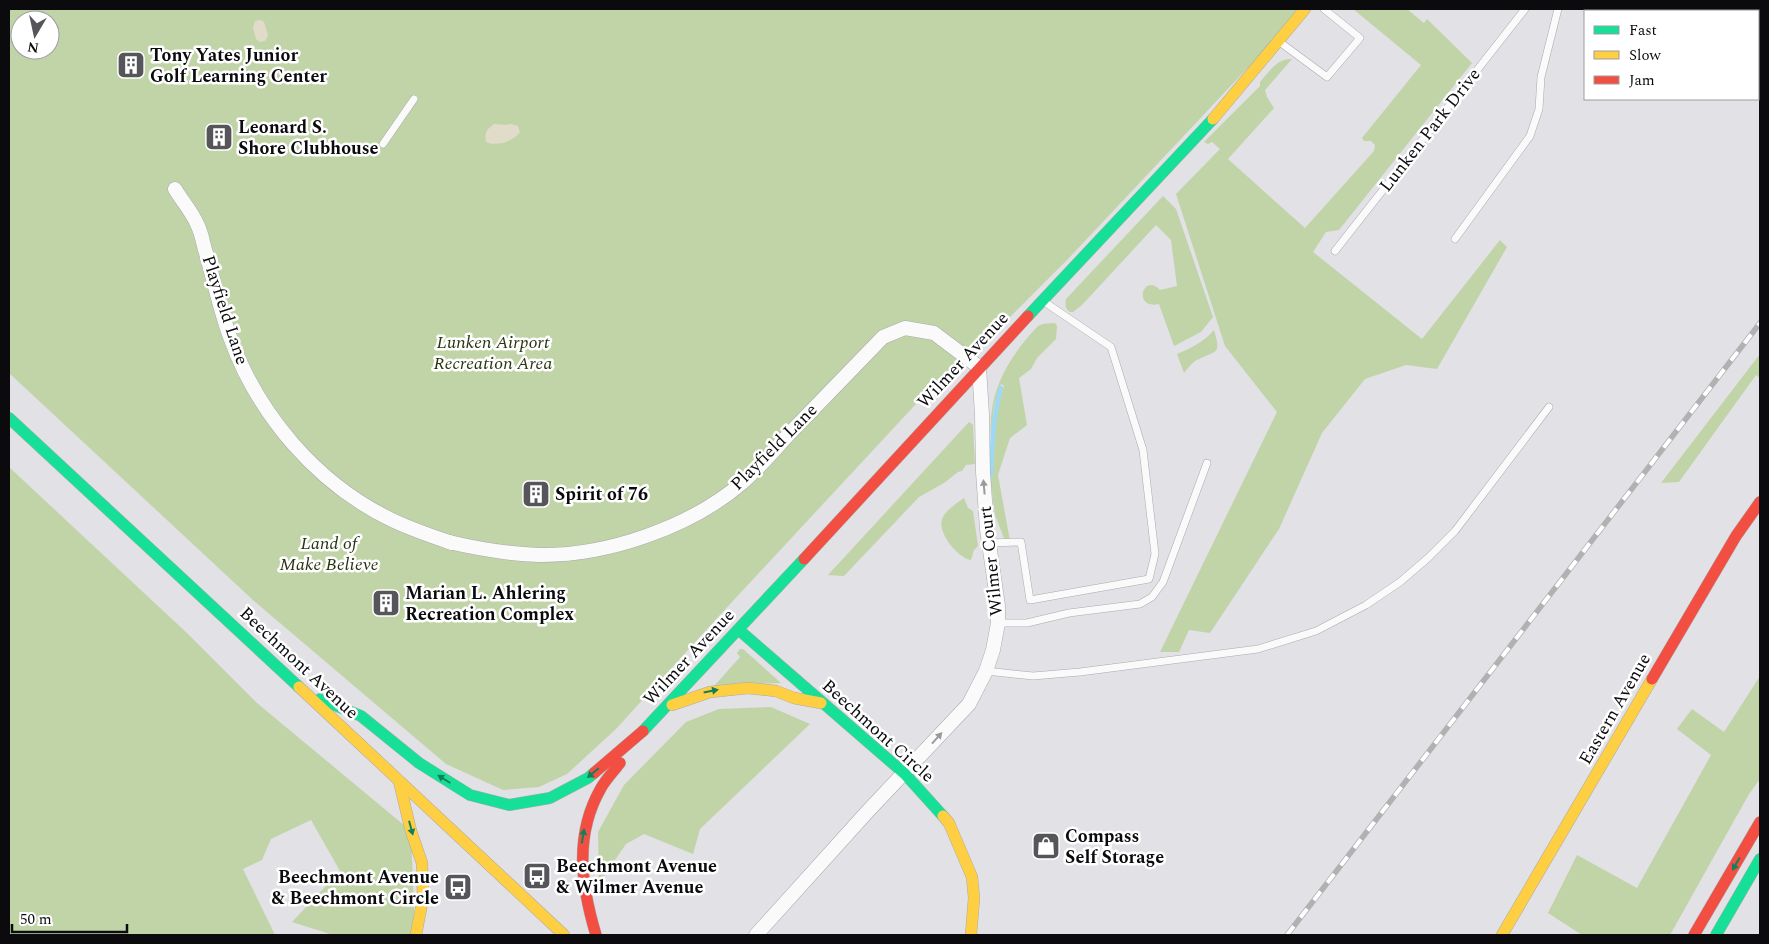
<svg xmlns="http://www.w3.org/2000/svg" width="1769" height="944" viewBox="0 0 1769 944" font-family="Spectral,serif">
<rect width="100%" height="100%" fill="#e1e1e6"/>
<g fill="#c1d4a8" fill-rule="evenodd">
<path d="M9,9H1298L1257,58L1068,259L985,342L929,390L718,617L616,729L567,774L539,787L503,790L446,764L254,601L9,373ZM20,20H50V50H20Z"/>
<path d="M1353,9H1407L1424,23L1427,19L1472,63L1339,230L1326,232L1313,252L1422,339L1500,240L1507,247L1437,369L1406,365L1365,379L1322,433L1279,529L1210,633L1189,630L1179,652H1160L1277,412L1225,346L1176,194L1220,149L1212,142L1208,144L1204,142L1260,86V82C1269,72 1277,58 1292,59L1265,90L1267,97L1274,108L1228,159L1305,228L1374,151L1375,145L1371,141H1364L1362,138L1421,65Z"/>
<path d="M1163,196L1176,209L1213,317L1201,332L1174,346L1159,304C1132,310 1143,272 1160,290L1177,286L1171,240L1156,225L1082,305L1073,312H1070C1065,309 1065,305 1066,299Z"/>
<path d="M1055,323L1057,326L1056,339L1037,358L1031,369L1019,378L1027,425L1010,438L998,475L1010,541H1005L995,515L990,476L992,475C993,444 994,416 1004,386L1001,384L994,406L991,436C990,431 991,423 991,417C994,381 1014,351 1038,326L1043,324Z"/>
<path d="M1214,330C1221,354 1218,350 1199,359C1193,361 1188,368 1184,373L1177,354C1191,348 1204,342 1214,330Z"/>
<path d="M1760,354V378L1756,375L1679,482L1661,483Z"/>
<path d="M969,422L973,425L975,464L966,465L962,471L958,472L944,483L919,497L844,576L828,575Z"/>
<path d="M9,467L188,634L257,703L411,831L415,935H333L292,922L340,871L311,820L271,839L262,860L243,869L275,935H9Z"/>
<path d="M964,498L968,508L973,511L978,546L974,550L971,560C958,558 935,531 943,517C947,509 957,503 964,498Z"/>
<path d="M740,649H743L781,683L714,686L740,657L737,653Z"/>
<path d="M1760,676V779L1749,794L1670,935H1582L1548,913L1577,855L1637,888L1711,755L1677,729L1692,709L1724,732Z"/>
<path d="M771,707L810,724L700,829L693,854L644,834L626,844L599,883L598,832L624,785L686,722L719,709Z"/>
</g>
<g fill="#e1dcc9">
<path d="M261,20L264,22L268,35L265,41L260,42L256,39L253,28L255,21Z"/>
<path d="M494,124L505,125L511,124L518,126L520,132C514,141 497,147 486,142C484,133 487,129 494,124Z"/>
</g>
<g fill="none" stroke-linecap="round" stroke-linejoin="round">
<path stroke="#9dd9f5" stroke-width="4.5" d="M991,475C992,445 993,416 1001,388"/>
<defs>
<g id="lane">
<path d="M1281,43L1327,77L1360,38L1324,9"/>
<path d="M383,144L414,99"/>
<path d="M1455,239L1530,136L1539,109L1541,77L1558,9"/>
<path d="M1335,251L1525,9"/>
<path d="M989,543L1021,542L1030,600L1149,579L1155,554L1143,450L1111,347L1043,301"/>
<path d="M998,623H1027L1069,613L1140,604L1152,597L1163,582L1207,463"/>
<path d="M986,671L1033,676L1080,672L1258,649L1316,631L1366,605L1400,582L1428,558L1455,531L1549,407"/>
</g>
<g id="street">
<path d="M175,189C182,201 192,212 197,224C202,233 203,244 206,253C214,281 220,310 230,337C258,415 317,484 392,520C411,529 431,536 452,543"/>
<path d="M449,542C479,549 508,554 539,555C607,556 691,527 743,482C760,467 775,449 790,433C821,401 852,369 883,337L905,328L934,333L979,367L982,415L983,472L987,529L998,606V623L993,650L986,671L969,704L868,811L756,935"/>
</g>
<g id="fast">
<path d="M1028,316L1213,119"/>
<path d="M9,418L299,687"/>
<path d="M739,630L905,774L943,816"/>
<path d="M320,699L361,716L419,763L470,795L509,805L550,798L588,778L594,773"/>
<path d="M643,731L804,559"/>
<path d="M1716,935L1760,859"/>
</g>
<g id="slow">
<path d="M1213,119L1305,9"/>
<path d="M299,687L564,935"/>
<path d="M672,705L710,692L748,688L776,691L794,698L821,703"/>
<path d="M399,781L411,831L422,863L423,898L416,935"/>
<path d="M943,816L949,823L972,877L974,898L971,935"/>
<path d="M1502,935L1652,679"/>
</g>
<g id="jam">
<path d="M804,559L1028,316"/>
<path d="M1652,679L1736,536L1760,502"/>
<path d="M594,773L643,731"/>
<path d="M596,935C581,885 574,835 601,788C606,779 614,771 620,763"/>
<path d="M1694,935L1760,822"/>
</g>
</defs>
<use href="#lane" stroke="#aaaaae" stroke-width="8"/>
<use href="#street" stroke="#aaaaae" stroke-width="15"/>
<use href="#fast" stroke="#aaaaae" stroke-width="12"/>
<use href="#slow" stroke="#aaaaae" stroke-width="12"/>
<use href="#jam" stroke="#aaaaae" stroke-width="12"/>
<use href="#lane" stroke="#fafafb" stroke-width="7"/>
<use href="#street" stroke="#fafafb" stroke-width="14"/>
<use href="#fast" stroke="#16e098" stroke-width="11"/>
<use href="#slow" stroke="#ffcf43" stroke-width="11"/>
<use href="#jam" stroke="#f24e42" stroke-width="11"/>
<defs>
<path id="rail" d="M1287,935L1760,323"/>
</defs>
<use href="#rail" stroke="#b1b1b2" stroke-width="5.5"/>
<use href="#rail" stroke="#fff" stroke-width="4" stroke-dasharray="11" stroke-linecap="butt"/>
</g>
<defs><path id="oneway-solid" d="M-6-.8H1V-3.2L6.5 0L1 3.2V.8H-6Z" transform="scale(1.25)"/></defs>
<g fill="#9a9a9c">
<use href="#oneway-solid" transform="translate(984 487) rotate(-95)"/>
<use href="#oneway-solid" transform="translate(937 738) rotate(-48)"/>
</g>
<g fill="#11805a">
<use href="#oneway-solid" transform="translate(711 691) rotate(-11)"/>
<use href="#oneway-solid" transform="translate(593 773) rotate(141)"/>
<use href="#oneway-solid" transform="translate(444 779) rotate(-148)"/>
<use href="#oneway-solid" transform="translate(411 828) rotate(75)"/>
<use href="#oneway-solid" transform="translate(583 836) rotate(-81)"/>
<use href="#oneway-solid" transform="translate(1736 864) rotate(120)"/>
</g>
<defs>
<symbol id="building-square" viewBox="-11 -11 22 22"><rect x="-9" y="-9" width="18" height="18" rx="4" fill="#56565a" stroke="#fff"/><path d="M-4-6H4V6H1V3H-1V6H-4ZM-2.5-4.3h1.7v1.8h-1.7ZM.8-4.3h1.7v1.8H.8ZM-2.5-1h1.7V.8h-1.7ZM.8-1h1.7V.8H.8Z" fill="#fff"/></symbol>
<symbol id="shop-square" viewBox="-11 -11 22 22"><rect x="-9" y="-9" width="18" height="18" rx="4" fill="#56565a" stroke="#fff"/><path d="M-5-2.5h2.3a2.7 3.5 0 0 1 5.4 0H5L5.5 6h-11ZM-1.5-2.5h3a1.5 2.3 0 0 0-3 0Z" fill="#fff"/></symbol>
<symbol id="bus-square" viewBox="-11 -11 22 22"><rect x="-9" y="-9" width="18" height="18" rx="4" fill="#56565a" stroke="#fff"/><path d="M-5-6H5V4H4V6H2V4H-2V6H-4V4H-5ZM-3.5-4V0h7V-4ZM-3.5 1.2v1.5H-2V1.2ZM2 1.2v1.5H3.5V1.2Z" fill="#fff"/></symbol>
</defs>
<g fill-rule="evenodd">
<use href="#building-square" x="115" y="49" width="32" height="32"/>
<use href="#building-square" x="203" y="121" width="32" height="32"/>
<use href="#building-square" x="520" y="478" width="32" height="32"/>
<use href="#building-square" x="370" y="587" width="32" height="32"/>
<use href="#shop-square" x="1030" y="830" width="32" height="32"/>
<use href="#bus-square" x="521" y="860" width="32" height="32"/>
<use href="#bus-square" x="442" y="871" width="32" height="32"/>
</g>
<g text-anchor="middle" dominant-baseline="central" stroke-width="5" stroke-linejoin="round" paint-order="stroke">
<g font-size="18" font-weight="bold" fill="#0b0b0e" stroke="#fff" text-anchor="start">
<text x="150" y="55">Tony Yates Junior<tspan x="150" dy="21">Golf Learning Center</tspan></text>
<text x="238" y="127">Leonard S.<tspan x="238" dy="21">Shore Clubhouse</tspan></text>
<text x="555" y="494">Spirit of 76</text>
<text x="405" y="593">Marian L. Ahlering<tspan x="405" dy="21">Recreation Complex</tspan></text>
<text x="1065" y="836">Compass<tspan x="1065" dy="21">Self Storage</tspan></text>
<text x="556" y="866">Beechmont Avenue<tspan x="556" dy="21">&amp; Wilmer Avenue</tspan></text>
<text x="439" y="877" text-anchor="end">Beechmont Avenue<tspan x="439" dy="21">&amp; Beechmont Circle</tspan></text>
</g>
<g font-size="18" fill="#0b0b0e" stroke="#fff">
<text transform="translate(1430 130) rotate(-52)">Lunken Park Drive</text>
<text transform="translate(225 310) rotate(72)">Playfield Lane</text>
<text transform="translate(963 360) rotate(-47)">Wilmer Avenue</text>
<text transform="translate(774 447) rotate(-45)">Playfield Lane</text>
<text transform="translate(991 561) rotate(-96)">Wilmer Court</text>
<text transform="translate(689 657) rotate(-47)">Wilmer Avenue</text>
<text transform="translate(299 663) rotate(43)">Beechmont Avenue</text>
<text transform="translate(1615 709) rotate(-60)">Eastern Avenue</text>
<text transform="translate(878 731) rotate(42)">Beechmont Circle</text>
</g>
<g font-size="18" font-style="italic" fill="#273510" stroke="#fff">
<text x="493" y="342">Lunken Airport<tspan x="493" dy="21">Recreation Area</tspan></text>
<text x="329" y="543">Land of<tspan x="329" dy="21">Make Believe</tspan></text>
</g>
</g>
<rect width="1769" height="944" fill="none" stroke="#0b0b0e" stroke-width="20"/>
<rect x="1584" y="10" width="175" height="90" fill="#ffffff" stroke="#9d9d9f"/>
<rect x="1594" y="26" width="25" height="8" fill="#16e098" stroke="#9d9d9f"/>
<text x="1629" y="35" font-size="15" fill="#0b0b0e">Fast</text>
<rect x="1594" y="51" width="25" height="8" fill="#ffcf43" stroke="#9d9d9f"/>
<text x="1629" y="60" font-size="15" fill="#0b0b0e">Slow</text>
<rect x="1594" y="76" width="25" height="8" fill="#f24e42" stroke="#9d9d9f"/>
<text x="1629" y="85" font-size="15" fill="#0b0b0e">Jam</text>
<g transform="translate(35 35) rotate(189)"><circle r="24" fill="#ffffff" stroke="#9d9d9f"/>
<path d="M0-4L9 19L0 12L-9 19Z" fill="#56565a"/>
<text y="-8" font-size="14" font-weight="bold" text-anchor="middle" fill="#0b0b0e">N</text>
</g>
<path d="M12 924v8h115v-8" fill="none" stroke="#0b0b0e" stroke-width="2.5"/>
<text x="20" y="924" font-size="15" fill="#0b0b0e" stroke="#ffffff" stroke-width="4" paint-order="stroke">50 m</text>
</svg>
